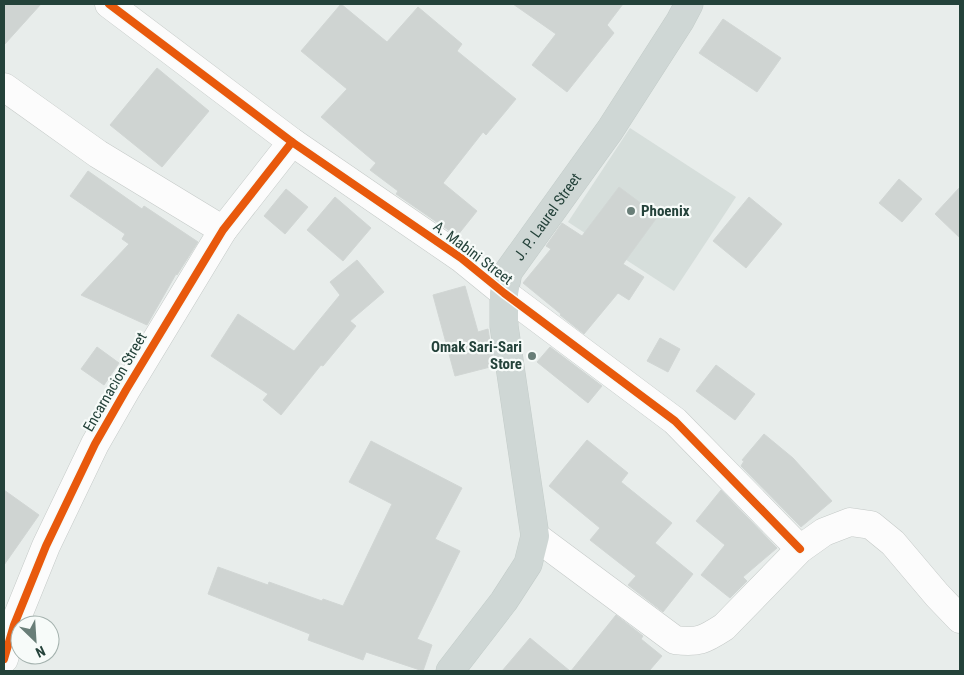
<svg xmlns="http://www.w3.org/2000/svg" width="964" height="675" viewBox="0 0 964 675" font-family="'Roboto Condensed',sans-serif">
<rect width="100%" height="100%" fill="#e8edeb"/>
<path fill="#d6dedb" d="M630,128L736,197L674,291L568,222Z"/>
<g fill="#cfd4d2" stroke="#d1d6d4">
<path d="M4,4H41L4,45Z"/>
<path d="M341,4L387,42L418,7L462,44L457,51L516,99L486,135L483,132L443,183L477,211L457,236L396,194L398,191L370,170L376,163L321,117L347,89L301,51Z"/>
<path d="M513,4H623L607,25L614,33L567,92L532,65L556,34Z"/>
<path d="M723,19L781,58L757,92L699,53Z"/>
<path d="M157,68L209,111L162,167L110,125Z"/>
<path d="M88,171L142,209L144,206L198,242L177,275L176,274L147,325L81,295L129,244L122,239L125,234L70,196Z"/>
<path d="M899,179L922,199L902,222L879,203Z"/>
<path d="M619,187L658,216L623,264L644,277L629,300L618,293L584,334L560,315L561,314L523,283L551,249L546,246L562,223L582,236Z"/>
<path d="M960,187V238L935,214Z"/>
<path d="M286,189L308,207L285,234L264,216Z"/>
<path d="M335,197L371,228L343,261L307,230Z"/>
<path d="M749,197L782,224L746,268L713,241Z"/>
<path d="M357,260L384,292L350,321L356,326L323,366L321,365L281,415L263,400L268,394L211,356L238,314L294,351L340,295L330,282Z"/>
<path d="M465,286L478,332L488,329L494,366L455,376L433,295Z"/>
<path d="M660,338L680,349L668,372L647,361Z"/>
<path d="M97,347L119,363L104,385L81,369Z"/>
<path d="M550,347L602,386L588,403L537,362Z"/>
<path d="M716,365L755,394L735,420L696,391Z"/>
<path d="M764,434L793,458L832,501L801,527L741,466L744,461L742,460Z"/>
<path d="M587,440L628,473L621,482L672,523L655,543L693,574L663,612L628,585L636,576L590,540L600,528L549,486Z"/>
<path d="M371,441L462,488L435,539L460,551L417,639L432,645L423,671L366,652L363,660L308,640L310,634L208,594L218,567L268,585L269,582L322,601L323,599L343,606L392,504L349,482Z"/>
<path d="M4,490L39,515L4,565Z"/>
<path d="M721,490L777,548L743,577L747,581L730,598L701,575L725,545L696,521Z"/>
<path d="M616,615L643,636L641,639L662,656L649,671H571Z"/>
<path d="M530,638L570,671H502Z"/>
</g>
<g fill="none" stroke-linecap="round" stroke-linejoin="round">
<defs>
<g id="minor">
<path d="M109,4L292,142L461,258L504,293L675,421L800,549"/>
<path d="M4,87L98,154L223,230"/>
<path d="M535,536L675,640C698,643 704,640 724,627L800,549L824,532L850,522L871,525L893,543L937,595L960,619"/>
<path d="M4,659L14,625L46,546L95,444L126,390L223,230L292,142"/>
</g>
<g id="major">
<path id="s1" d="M450,671L504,601L528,564L535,536L504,326V293L508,272L610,130L680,21L689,4"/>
</g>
</defs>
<use href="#minor" stroke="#c5cac8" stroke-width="29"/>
<use href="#major" stroke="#c3ccc9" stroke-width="29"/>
<use href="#minor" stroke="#fcfcfc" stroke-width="28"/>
<use href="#major" stroke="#cfd7d5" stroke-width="28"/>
<defs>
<g id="cycleway">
<path d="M109,4L292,142L461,258L504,293L675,421L800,549"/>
<path d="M4,659L14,625L46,546L95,444L126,390L223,230L292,142"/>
</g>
</defs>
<use href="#cycleway" stroke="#f7fbf9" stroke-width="11"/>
<use href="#cycleway" stroke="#e8590c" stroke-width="8"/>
</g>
<g fill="#697e78" stroke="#f7fbf9" stroke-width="2">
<circle cx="631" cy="211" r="5"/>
<circle cx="532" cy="356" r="5"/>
</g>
<g text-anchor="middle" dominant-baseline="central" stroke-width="4.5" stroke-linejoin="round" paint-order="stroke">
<g font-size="15" font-weight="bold" fill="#24423a" stroke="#f7fbf9" text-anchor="start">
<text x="641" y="211">Phoenix</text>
<text x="522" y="347" text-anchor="end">Omak Sari-Sari<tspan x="522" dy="17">Store</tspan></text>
</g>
<g font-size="15" fill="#24423a" stroke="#f7fbf9">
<text stroke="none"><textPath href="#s1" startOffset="496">J. P. Laurel Street</textPath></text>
<text transform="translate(473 253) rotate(37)">A. Mabini Street</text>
<text transform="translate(115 382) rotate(-60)">Encarnacion Street</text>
</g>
</g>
<rect width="964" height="675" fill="none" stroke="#24423a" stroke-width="10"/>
<g transform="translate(35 640) rotate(155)"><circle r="24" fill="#f7fbf9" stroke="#a3b1ad"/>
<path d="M0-4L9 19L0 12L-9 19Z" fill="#697e78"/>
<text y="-8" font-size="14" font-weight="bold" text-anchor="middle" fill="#24423a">N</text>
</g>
</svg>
